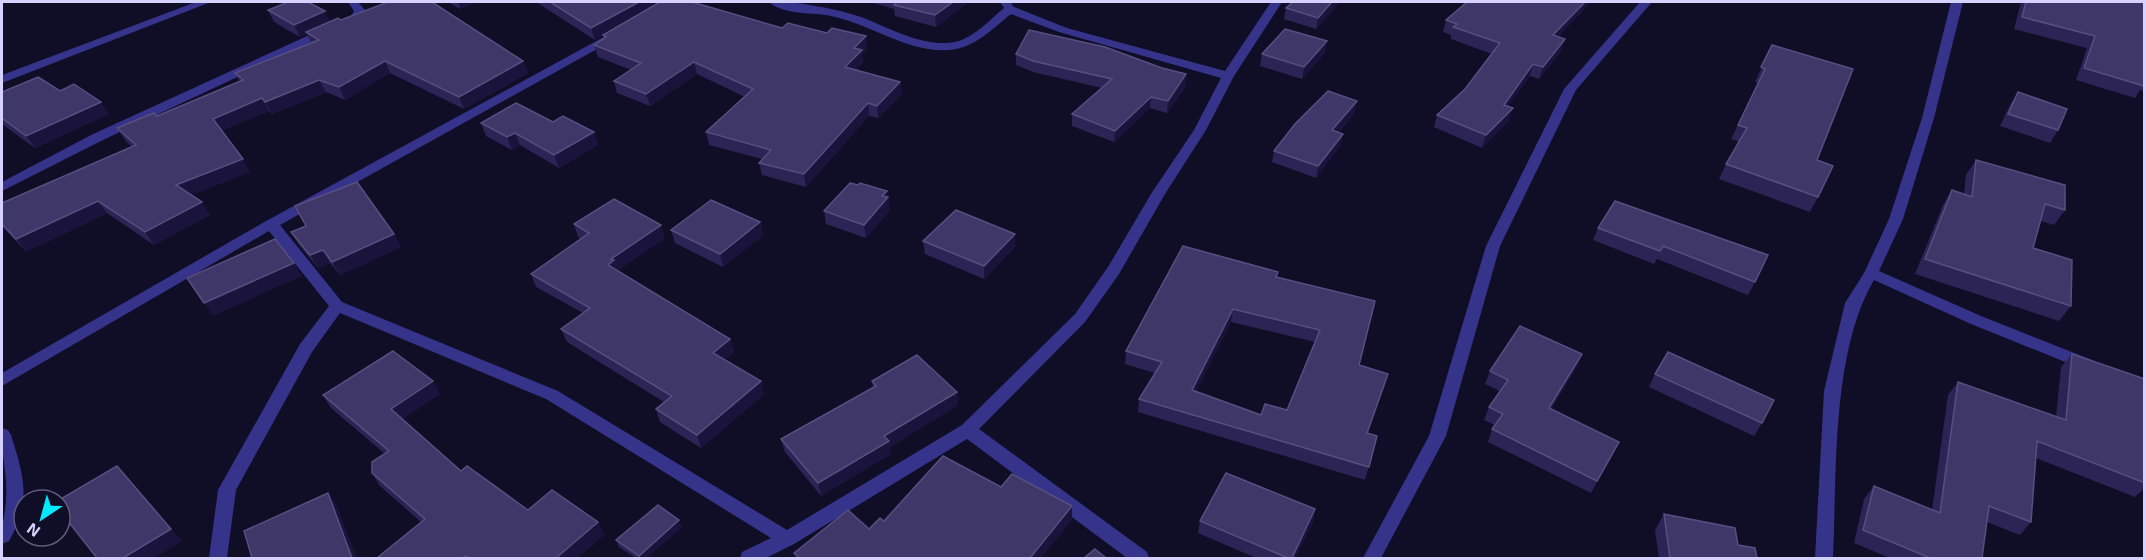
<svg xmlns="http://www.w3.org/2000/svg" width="2146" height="560" viewBox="0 0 2146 560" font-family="'Exo 2',sans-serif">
<rect width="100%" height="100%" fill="#100d26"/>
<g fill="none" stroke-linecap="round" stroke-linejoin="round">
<g fill="#35338a" fill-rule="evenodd">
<path d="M196,2H211L2,83V75Z"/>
<path d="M348,2H358L366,11L359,20L103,140L2,191V182L93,134L351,16L354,11Z"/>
<path d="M769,2C792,0 838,9 861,17C890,28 927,50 959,41C975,36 991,19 1004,8L1000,2H1010L1014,7L1067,28L1225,71L1271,2H1282L1234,76L1206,130L1165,194L1119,274L1085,322L979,429L1147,552L1149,558H1127L967,439L794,544L766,558H740L742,552L771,538L546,399L340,313L312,352L236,490L227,558H209L218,490L300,344L329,306L269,231L2,386V373L266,221L611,33L615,35V39L280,225L342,302L558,391L787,530L962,425L1075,314L1108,267L1151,194L1194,130L1221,78L1059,32L1011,14C992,29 975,48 949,50C906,53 868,22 826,15C810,13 782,14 769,2Z"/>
<path d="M1640,2H1652L1576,90L1500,246L1446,436L1381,558H1363L1429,436L1486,246L1564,89Z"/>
<path d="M1951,2H1963L1934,118L1903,219L1879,271L1981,316L2092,360L2094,364L2092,368H2080L1971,324L1874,280C1831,353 1837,474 1833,558H1815L1824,391L1845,303L1864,273L1889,219L1922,118Z"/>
<path d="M2,428L8,430L11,435C24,477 32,501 9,541L2,544C0,528 6,514 6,498C8,474 0,452 2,428Z"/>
</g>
</g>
<g fill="#2d2456" fill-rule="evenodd">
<path d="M448,2H476L460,9Z"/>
<path d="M536,2H692L782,28L827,33L866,36L867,49L862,54L863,62L856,70L900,82L902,94L878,118L869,116L806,187L762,175L759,163L762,159L709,145L706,132L745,97L697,74L650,106L617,93L614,81L631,70L598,57L594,45L604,39L603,35L611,30L595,40Z"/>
<path d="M870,2H968L936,27L895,16L894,9Z"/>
<path d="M1340,2L1316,29L1284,19L1286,8Z"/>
<path d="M2021,2H2145V91L2140,90L2135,98L2076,80L2087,48L2014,29Z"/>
<path d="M1589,4L1558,37L1561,51L1539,79L1530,76L1508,106L1509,120L1482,148L1434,127L1437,115L1465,89L1492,54L1451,39V35L1443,32L1446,20Z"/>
<path d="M268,10L330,22L341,20L523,61L528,73L464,109L390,73L345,100L326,92L272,114L269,111L222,130L250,172L191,195L210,215L154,245L107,213L26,252L2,226V203L132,147L125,140L117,128L157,116L240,82L235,73L311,43L307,34L300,37L274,22Z"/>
<path d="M1772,45L1817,160L1818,197L1810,212L1719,179L1726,164L1739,142L1731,139L1758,83L1755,82Z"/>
<path d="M1325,53L1302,79L1260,66L1262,54Z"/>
<path d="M1016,54L1162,68L1186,74V86L1167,113L1150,108L1114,142L1072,126V114L1102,88L1033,72L1016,65Z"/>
<path d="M60,91L109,114L35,148L2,124V92Z"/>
<path d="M2018,92L2058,130L2050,143L2000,126L2010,105Z"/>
<path d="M1355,112L1338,133L1343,134L1340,146L1316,178L1272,162L1274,151Z"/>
<path d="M553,122L594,132L598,145L559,168L520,145L512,150L486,136L481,123Z"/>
<path d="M1976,160L2065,210L2054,225L2041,221L2033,248L2071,306L2059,321L1915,274L1943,205L1952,190L1964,194L1966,175Z"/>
<path d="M888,197L890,210L866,238L826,224L824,211Z"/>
<path d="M1615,201L1755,282L1748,295L1657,259L1654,264L1593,240L1598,228Z"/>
<path d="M760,222L763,235L723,267L675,243L671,230Z"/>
<path d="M574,224L665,238L618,270V272L730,339L734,352L724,360L764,394L701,448L660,422L656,409L664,402L567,342L561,329L583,313L536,287L531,274L581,239L578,237Z"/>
<path d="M291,232L394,234L401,247L340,275L330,263L318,268L299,245Z"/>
<path d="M923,241L1016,246L984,279L925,254Z"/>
<path d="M1278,272L1277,278L1359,365L1384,387L1368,434L1377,436L1365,480L1138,412L1139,399L1155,373L1125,364L1126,351ZM1231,322L1315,342L1287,410L1261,415L1196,391Z"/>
<path d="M1582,354L1577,367L1551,409L1613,455L1591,493L1488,442L1492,429L1495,425L1484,420L1489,407L1500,391L1485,384L1490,371Z"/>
<path d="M2072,354L2145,379V488L2135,497L2036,458L2031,522L2020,535L1987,522L1982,558H1890L1854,543L1864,499L1874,486L1932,510L1948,395L1958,382L2056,417L2061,367Z"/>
<path d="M1655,374L1762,423L1754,436L1649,387Z"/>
<path d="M872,381L957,392L958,405L890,447L891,454L821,496L785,452L781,439L873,387Z"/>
<path d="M440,394L402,419L461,471L528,510L598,522L604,535L577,558H377L421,522L380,486L372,473L385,454L331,408L323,395Z"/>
<path d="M1315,509L1313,522L1295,558H1256L1198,533L1200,521Z"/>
<path d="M1664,514L1738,545L1757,558H1659L1655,530Z"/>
<path d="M682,527L646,558H636L619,547L616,540Z"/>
</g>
<g fill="#1a133b">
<path d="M458,2H476L460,9Z"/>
<path d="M639,2H662L595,40L591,28Z"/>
<path d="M953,2H968L936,27L935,15Z"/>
<path d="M1332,2H1340L1316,29L1318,18Z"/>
<path d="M1585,2H1590L1589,4L1549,47L1553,35Z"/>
<path d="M325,11L331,23L300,37L294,25Z"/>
<path d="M866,36L867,49L862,54L863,62L847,79L845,67L854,48Z"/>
<path d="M1565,39L1561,51L1539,79L1543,67Z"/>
<path d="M1327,41L1325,53L1302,79L1304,67Z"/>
<path d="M385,61L390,73L345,100L339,87Z"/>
<path d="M523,61L528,73L464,109L459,97Z"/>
<path d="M694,62L697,74L650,106L646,94Z"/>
<path d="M1533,64L1530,76L1501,117L1504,105Z"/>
<path d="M1186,74V86L1167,113L1168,101Z"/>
<path d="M319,80L326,92L272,114L265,102Z"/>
<path d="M900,82L902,94L878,118L877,106Z"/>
<path d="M1151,97L1150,108L1114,142L1115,131Z"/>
<path d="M262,98L269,111L221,131L213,119Z"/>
<path d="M1357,101L1355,112L1330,142L1332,130Z"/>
<path d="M101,102L109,114L35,148L26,136Z"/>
<path d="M868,103L869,116L806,187L804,174Z"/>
<path d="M1513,108L1509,120L1482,148L1486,135Z"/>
<path d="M594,132L598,145L559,168L554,155Z"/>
<path d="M515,133L520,145L512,150L507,137Z"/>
<path d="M1343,134L1340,146L1316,178L1318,166Z"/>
<path d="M243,159L250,172L184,198L176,185Z"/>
<path d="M887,191L890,210L866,238L864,225L882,196Z"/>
<path d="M98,201L107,213L26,252L16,239Z"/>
<path d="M202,202L210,215L154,245L145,232Z"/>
<path d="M760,222L763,235L723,267L720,254Z"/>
<path d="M661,225L665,238L618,270L619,273L608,265L611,259Z"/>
<path d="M394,234L401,247L340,275L332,262Z"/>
<path d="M1015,234L1016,246L984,279V266Z"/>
<path d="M323,250L330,263L318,268L310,255Z"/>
<path d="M294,263L302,276L213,316L204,303Z"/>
<path d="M1233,309L1231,322L1190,403L1192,390Z"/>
<path d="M730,339L734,352L717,366L713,353Z"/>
<path d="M1582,354L1577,367L1543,421L1549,408Z"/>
<path d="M1388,374L1384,387L1364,446L1367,433Z"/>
<path d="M433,381L440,394L398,422L391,409Z"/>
<path d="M761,381L764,394L701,448L697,435Z"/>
<path d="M957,392L958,405L890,447L891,454L821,496L818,483L884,436Z"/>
<path d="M1619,442L1613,455L1591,493L1597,481Z"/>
<path d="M128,479L182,541L155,558H123Z"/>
<path d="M328,493L337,506L357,558H352Z"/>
<path d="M1072,506V520L1041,558H1030Z"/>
<path d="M1315,509L1313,522L1295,558H1292Z"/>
<path d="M679,520L682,527L646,558H640L639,556Z"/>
<path d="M598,522L604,535L577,558H556Z"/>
</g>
<g fill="#3f3768" stroke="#574f80" stroke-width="1.5" fill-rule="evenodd">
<path d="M288,2H308L325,11L294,25L268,10Z"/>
<path d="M388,2H432L523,61L459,97L385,61L339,87L319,80L265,102L262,98L213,119L243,159L176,185L202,202L145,232L98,201L16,239L2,224V203L136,145L117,128L154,113L157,116L243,80L235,73L319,40L306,32L338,18L341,20Z"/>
<path d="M550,2H639L591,28Z"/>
<path d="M660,2H692L782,28L788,23L827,33L832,28L866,36L854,48L862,50L845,67L900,82L877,106L868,103L804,174L759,163L771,150L706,132L753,89L694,62L646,94L614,81L641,63L594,45L606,37L603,35Z"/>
<path d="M897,2H953L935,15L894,5Z"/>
<path d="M1293,2H1332L1318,18L1286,8Z"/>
<path d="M1467,2H1585L1553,35L1565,39L1543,67L1533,64L1504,105L1513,108L1486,135L1437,115L1465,89L1500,43L1453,27L1457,24L1446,20Z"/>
<path d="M2026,2H2145L2144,86L2084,68L2095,36L2022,17Z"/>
<path d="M1285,29L1327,41L1304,67L1262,54Z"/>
<path d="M1029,30L1105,47L1162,68L1186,74L1168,101L1151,97L1115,131L1072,114L1112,79L1033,61L1016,54Z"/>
<path d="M1772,45L1853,69L1817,160L1833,166L1818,197L1726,164L1747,128L1738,125L1765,69L1761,67Z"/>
<path d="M38,77L60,91L74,84L101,102L26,136L2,118V92Z"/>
<path d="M1328,91L1357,101L1332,130L1343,134L1318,166L1274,151L1295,124Z"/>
<path d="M2018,92L2067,109L2058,130L2008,114Z"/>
<path d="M516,103L553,122L563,116L594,132L554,155L515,133L507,137L481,123Z"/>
<path d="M1976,160L2065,185V210L2045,204L2033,248L2072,260L2071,306L1925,259L1952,190L1972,197Z"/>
<path d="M357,182L394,234L332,262L323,250L310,255L291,232L306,226L295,206Z"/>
<path d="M850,183L858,185L860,183L887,191L882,196L888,197L864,225L824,211Z"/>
<path d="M614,199L661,225L611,259L614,260L608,265L730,339L713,353L761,381L697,435L656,409L672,396L561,329L590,308L531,274L589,233L574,224Z"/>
<path d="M711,200L760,222L720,254L671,230Z"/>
<path d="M1615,201L1768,255L1755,282L1663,246L1660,251L1598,228Z"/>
<path d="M956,210L1015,234L984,266L923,241Z"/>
<path d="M275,239L294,263L204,303L187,278Z"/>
<path d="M1183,246L1278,272L1276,277L1375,301L1359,365L1388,374L1367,433L1377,436L1369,467L1139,399L1162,362L1126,351ZM1233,309L1320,330L1287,410L1265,404L1261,415L1192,390Z"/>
<path d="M1520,326L1582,354L1549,408L1619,442L1597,481L1492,429L1503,414L1489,407L1508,380L1490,371Z"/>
<path d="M393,351L433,381L391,409L461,471L467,466L528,510L552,490L598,522L556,558H469L466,556L462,558H377L425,519L372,473V462L389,451L323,395Z"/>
<path d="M1668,352L1774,400L1762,423L1655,374Z"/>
<path d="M2072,354L2145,379V483L2037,441L2031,522L1989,506L1982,558H1930L1863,530L1874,486L1940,513L1958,382L2066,420Z"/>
<path d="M917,355L957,392L884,436L889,441L818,483L781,439L876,386L872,381Z"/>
<path d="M943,456L1001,487L1012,474L1072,506L1030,558H799L794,553L848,510L869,529L880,518L884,521Z"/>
<path d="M117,466L171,529L123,558H97L60,511V500H59Z"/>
<path d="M1226,473L1315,509L1292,558H1288L1200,521Z"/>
<path d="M328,493L352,558H252L244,531Z"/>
<path d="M658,505L679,520L639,556L616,540Z"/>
<path d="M1664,514L1735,528L1738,545L1755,548L1757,558H1670Z"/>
<path d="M1095,549L1106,558H1084Z"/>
</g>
<rect width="2146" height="560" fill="none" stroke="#d6d2ff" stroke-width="6"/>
<g transform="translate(42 518) rotate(216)"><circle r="28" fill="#100d26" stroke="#5f5c7d" stroke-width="1.5"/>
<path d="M0-4.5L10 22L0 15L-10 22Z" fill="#00e9fd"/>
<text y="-9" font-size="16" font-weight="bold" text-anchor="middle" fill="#d6d2ff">N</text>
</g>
</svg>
